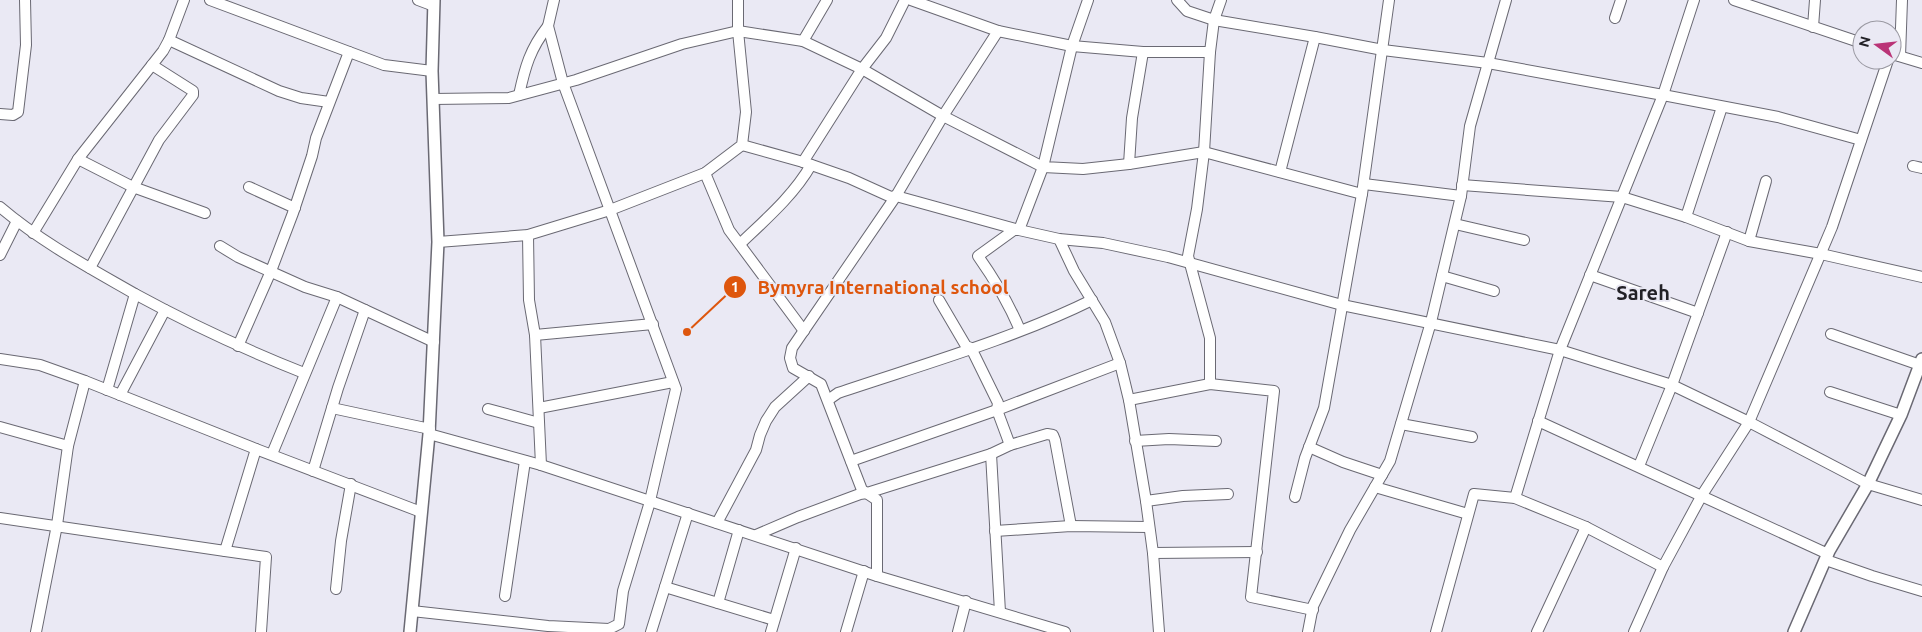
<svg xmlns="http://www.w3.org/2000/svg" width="1922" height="632" viewBox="0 0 1922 632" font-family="Ubuntu,sans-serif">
<rect width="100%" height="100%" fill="#eae9f4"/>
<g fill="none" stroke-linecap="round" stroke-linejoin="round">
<defs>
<g id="minor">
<path d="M210,0L384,65L432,71"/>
<path d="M418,0L434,6"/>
<path d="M911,0L998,31L1072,46L1143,52H1210"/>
<path d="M1088,0L1072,46L1043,167L1083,169L1129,164L1204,152L1362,194"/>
<path d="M1177,0L1187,11L1214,20L1315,37L1383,50L1488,63L1663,95L1778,117L1861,140"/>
<path d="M1734,0L1862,43"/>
<path d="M1615,18L1621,0"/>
<path d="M1813,27L1815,0"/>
<path d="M169,40L279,91L301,98L329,102"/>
<path d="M803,41L827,0"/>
<path d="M1892,54L1922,63"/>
<path d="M1900,56L1902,0"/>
<path d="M519,95C525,67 530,49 548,26"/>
<path d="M433,99L509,98L576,80L682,44L738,31L803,41L862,69L943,116L1043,167L1019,230H1014L978,256C995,280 1009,304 1020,330"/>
<path d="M0,114L13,115L18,112L26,45L25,0"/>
<path d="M742,145L803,162L862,69L886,38L905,0"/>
<path d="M78,159L133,187L205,213"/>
<path d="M803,162L849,178L891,197L896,196L1019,230L1059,239L1103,243L1168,257L1342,305L1560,350L1672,385L1749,422L1868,484L1922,500"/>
<path d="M1129,164L1132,118L1143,52"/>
<path d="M1913,166L1922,168"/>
<path d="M1280,172L1315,37"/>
<path d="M705,173L729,230L804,331"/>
<path d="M1364,184L1461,196"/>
<path d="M1462,185L1622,197L1686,217L1749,241L1821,254L1922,277"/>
<path d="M249,187L295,208"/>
<path d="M0,207C41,242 88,267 135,294L107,390"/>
<path d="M1686,217L1722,107"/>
<path d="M1455,224L1524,240"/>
<path d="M33,233L78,159L163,51L169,40L184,0"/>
<path d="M528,235L529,300L535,335L541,465"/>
<path d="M1059,239L1074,271L1105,322L1120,363L1129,400L1146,501L1153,553L1159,632"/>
<path d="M1749,241L1766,181"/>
<path d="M438,242L528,235L610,210L705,173L742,145L746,112L738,31V0"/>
<path d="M740,244C765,220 794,195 811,165"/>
<path d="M220,246L238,257L305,287L337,297L434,342"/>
<path d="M0,255L17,221"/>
<path d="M90,268L159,140L193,95V91L152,65"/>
<path d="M1590,275L1698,313"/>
<path d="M1442,276L1494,291"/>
<path d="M135,294C190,324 246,350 304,373"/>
<path d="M939,300L966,346L971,348L998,403L997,410L1010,445"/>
<path d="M1831,334L1920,365"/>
<path d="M535,335L653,324"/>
<path d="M238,346L271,271L293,213L312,156L316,138L349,52"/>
<path d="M0,359L40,365L85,381L256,449L421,512"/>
<path d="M1210,384V338L1188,256L1197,209L1204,152L1210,52L1214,20L1221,0"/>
<path d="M1830,392L1901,415"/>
<path d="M120,395L165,310"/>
<path d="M828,400L838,393C921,365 1013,339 1092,300"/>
<path d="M1129,400L1210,384L1274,391L1251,597L1313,610"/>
<path d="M332,408L430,429"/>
<path d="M539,408L673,382"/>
<path d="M488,409L539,423"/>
<path d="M1538,421L1828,554"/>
<path d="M1401,424L1472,437"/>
<path d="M0,427L68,446"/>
<path d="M429,434L541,465L877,576L1065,632"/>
<path d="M1135,441L1169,439L1216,441"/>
<path d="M1309,447L1343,462L1382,475"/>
<path d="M272,454L337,297"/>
<path d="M991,454L1000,612"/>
<path d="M851,461L997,410L1120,363"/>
<path d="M1639,466L1672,385L1727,232"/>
<path d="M313,471L338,388L365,310"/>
<path d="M1375,487L1468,514"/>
<path d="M1295,497L1305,458L1324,408L1362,194L1389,0"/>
<path d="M1515,498L1560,350L1663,95L1694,0"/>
<path d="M1146,501L1183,496L1228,494"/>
<path d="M0,518L225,551L256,449"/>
<path d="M717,523L756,450L760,435L766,421L775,407L809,376"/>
<path d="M995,531L1071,526L1148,527"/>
<path d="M756,535L798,517L860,494L867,493L991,454L1010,445L1047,434L1053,435L1055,440L1071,526"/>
<path d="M225,551L266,557L261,632"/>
<path d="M1153,553L1257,552"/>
<path d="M1826,560L1872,576L1922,591"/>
<path d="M877,576V500L862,490L821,384L793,368L790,358L792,348L896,196L943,116L998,31"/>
<path d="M665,587L774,620"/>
<path d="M336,589L341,541L351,484"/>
<path d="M505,596L525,461"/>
<path d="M718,603L739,530"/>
<path d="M412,611L548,626L609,629L619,624L623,591L649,505L676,389L563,83L548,26L554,0"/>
<path d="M36,632L57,525L68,446L85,381"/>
<path d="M651,632L688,513"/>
<path d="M771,632L796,548"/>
<path d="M846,632L864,571"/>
<path d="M958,632L966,601"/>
<path d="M1308,632L1313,606L1350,530L1390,461L1431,322L1461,196L1470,126L1506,0"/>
<path d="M1436,632L1474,494L1515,498L1586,527L1663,567"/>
<path d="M1537,632L1586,527"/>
<path d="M1634,632L1663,567L1702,495L1749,422L1832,227L1888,60"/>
</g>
<g id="tertiary">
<path d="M410,632L429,434L438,242L432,71L434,0"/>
<path d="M1794,632L1829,551L1868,484L1901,415L1922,359"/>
</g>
</defs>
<use href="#minor" stroke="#6a6973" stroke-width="12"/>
<use href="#tertiary" stroke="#6a6973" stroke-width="14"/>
<use href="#minor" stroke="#fff" stroke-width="10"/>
<use href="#tertiary" stroke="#fff" stroke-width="11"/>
</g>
<g text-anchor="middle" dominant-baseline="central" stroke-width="4" stroke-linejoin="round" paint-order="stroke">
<g font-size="20" font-weight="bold" fill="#222126" stroke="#eae9f4">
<text x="1643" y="292">Sareh</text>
</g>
</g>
<path fill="none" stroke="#de560d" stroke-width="2" d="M687 332L735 287"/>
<g fill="#de560d" stroke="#eae9f4" stroke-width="2">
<circle cx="687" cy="332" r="5"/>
<circle cx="735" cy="287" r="12"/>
</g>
<g font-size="15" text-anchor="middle" font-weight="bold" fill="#fff">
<text x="735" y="292">1</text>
</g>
<g font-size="19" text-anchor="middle" font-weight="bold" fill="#de560d" stroke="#eae9f4" stroke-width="4" stroke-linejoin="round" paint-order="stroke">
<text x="883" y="294">Bymyra International school</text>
</g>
<g transform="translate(1877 45) rotate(285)"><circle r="24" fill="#eae9f4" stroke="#9a99a2"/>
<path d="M0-4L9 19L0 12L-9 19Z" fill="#ba3477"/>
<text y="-8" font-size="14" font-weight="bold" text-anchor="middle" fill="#222126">N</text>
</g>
</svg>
